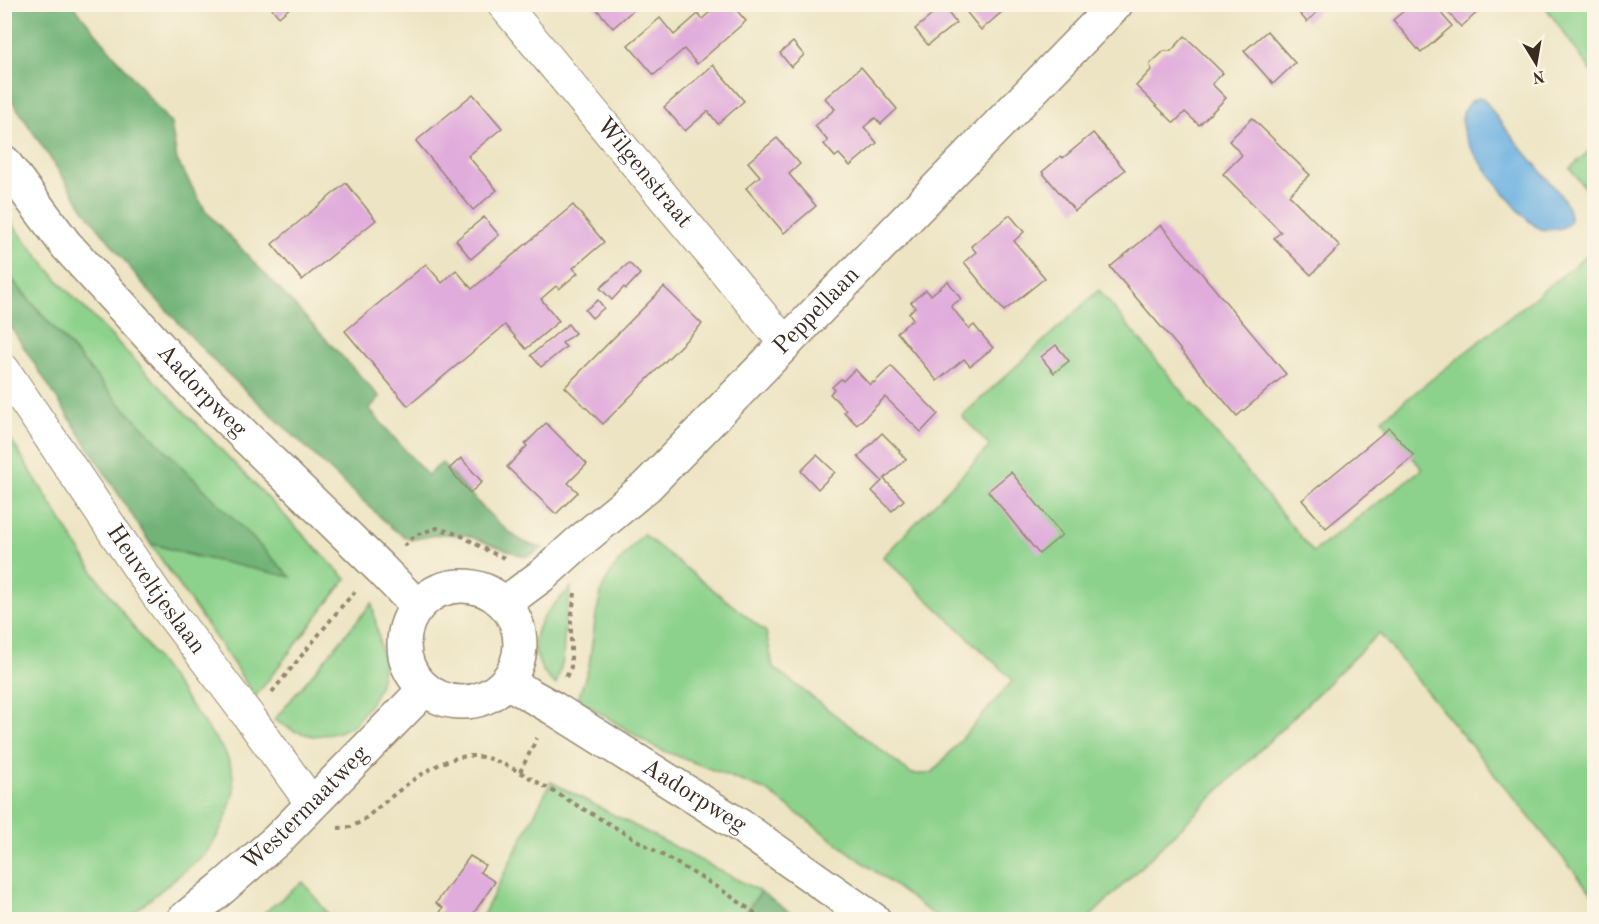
<svg xmlns="http://www.w3.org/2000/svg" width="1599" height="924" viewBox="0 0 1599 924" font-family="'Old Standard TT',serif">
<rect width="100%" height="100%" fill="#fcf5e5"/>
<filter id="ink" filterUnits="userSpaceOnUse"><feTurbulence type="fractalNoise" baseFrequency=".0167" numOctaves="2"/><feDisplacementMap in="SourceGraphic" scale="12" xChannelSelector="R" yChannelSelector="G"/><feConvolveMatrix kernelMatrix="1 2 1 2 8 2 1 2 1" color-interpolation-filters="sRGB"/></filter>
<filter id="wash" filterUnits="userSpaceOnUse"><feTurbulence type="fractalNoise" baseFrequency=".008" numOctaves="4" result="noise"/><feDisplacementMap in="SourceGraphic" scale="24" xChannelSelector="R" yChannelSelector="G"/><feGaussianBlur stdDeviation="1.35" result="paint"/><feColorMatrix in="noise" values="0 0 0 0 0 0 0 0 0 0 0 0 0 0 0 0 0 1.4 0 .05"/><feComposite in="paint" operator="in"/></filter>
<g filter="url(#wash)">
<rect width="100%" height="100%" fill="#ede4c3"/>
<g fill="#8dd28c" stroke="#647e55" stroke-width="1.5">
<path d="M1545,5H1594V75L1544,5Z"/>
<path d="M1594,147V201L1570,168Z"/>
<path d="M4,214L61,284L346,579L255,697L233,663L150,543L199,558L120,404L5,271Z"/>
<path d="M1594,250V896L1379,633L1088,919H939L767,791L654,747L578,699L589,666L596,615L602,589L613,569L643,534L766,632L773,667L912,774H925L933,772L1013,680L883,557L990,446L962,416L1099,290L1313,552L1422,469L1382,419Z"/>
<path d="M5,430L94,573L225,752L232,769L234,790L227,815L218,835L205,854L126,919H5Z"/>
<path d="M571,588L565,620L563,660L556,685C545,676 539,667 536,654C529,625 552,606 571,588Z"/>
<path d="M372,603L384,665L379,687L370,704L354,725L336,733L313,736L294,731L274,720Z"/>
<path d="M551,782L761,892L740,919H481Z"/>
<path d="M303,882L332,919H256Z"/>
</g>
<g fill="#72b478" stroke="#566f4b" stroke-width="1.5">
<path d="M5,5H73L171,124L177,160L205,210L380,397L369,409L427,475L442,463C463,485 502,534 529,544C533,546 538,547 543,548L535,553L525,557L466,535L442,534L410,540L393,529L214,361L147,289L86,212L5,90Z"/>
<path d="M4,271L120,404L291,577L199,557L150,543L5,318Z"/>
<path d="M761,892L799,919H740Z"/>
</g>
<path fill="#6cb1e2" stroke="#546e80" stroke-width="1.5" d="M1478,98H1483L1504,127L1564,199C1571,213 1576,227 1555,229C1548,230 1543,231 1537,227C1522,219 1472,154 1465,136C1459,121 1461,104 1478,98Z"/>
<g id="blocks">
<g fill="#e0acdc">
<path d="M592,4H640L613,28Z"/>
<path d="M719,4H731L746,21L697,64L684,49L654,75L628,45L660,18L674,35L698,14L702,19Z"/>
<path d="M960,4H1011L981,30Z"/>
<path d="M1291,4H1325L1307,22Z"/>
<path d="M1412,4H1433L1452,26L1421,53L1393,20Z"/>
<path d="M1441,4H1477L1481,9L1461,27Z"/>
<path d="M269,5H293L279,17Z"/>
<path d="M943,6L956,23L928,45L915,29Z"/>
<path d="M1267,31L1295,63L1273,84L1244,51Z"/>
<path d="M1185,36L1223,73L1212,84L1226,98L1199,125L1185,112L1174,123L1136,86L1151,70L1150,64L1164,51H1171Z"/>
<path d="M793,42L804,55L791,67L780,53Z"/>
<path d="M713,65L744,101L718,124L708,111L685,131L664,107Z"/>
<path d="M861,67L897,109L881,124L875,118L864,127L877,143L850,166L839,154L835,157L824,144L828,141L815,126L835,109L825,98Z"/>
<path d="M473,94L502,128L468,156L497,190L473,210L416,141Z"/>
<path d="M1252,118L1310,175L1289,195L1340,246L1311,275L1274,238L1281,232L1223,174L1242,155L1229,141Z"/>
<path d="M1093,133L1125,170L1075,211L1042,172L1061,156L1063,158Z"/>
<path d="M777,138L800,164L789,174L816,206L784,233L746,188L760,176L748,162Z"/>
<path d="M346,183L376,220L302,280L272,244Z"/>
<path d="M573,205L604,242L573,268L578,273L559,289L556,286L541,299L559,321L526,349L505,325L408,406L345,331L426,264L442,283L456,270L472,289Z"/>
<path d="M1010,215L1024,232L1014,241L1045,278L1004,311L964,262L976,252L971,246Z"/>
<path d="M484,217L499,235L471,259L456,240Z"/>
<path d="M1161,225L1286,374L1237,416L1110,267Z"/>
<path d="M629,263L640,274L626,289L624,287L612,300L600,288Z"/>
<path d="M948,281L961,299L951,306L969,329L974,325L993,348L970,366L964,359L937,381L897,332L913,319L909,313L915,307L911,302L926,290L931,295Z"/>
<path d="M664,287L702,324L603,424L565,387Z"/>
<path d="M598,300L604,308L592,318L585,310Z"/>
<path d="M568,324L575,333L562,343L566,347L541,367L531,355Z"/>
<path d="M1056,345L1069,361L1054,373L1041,357Z"/>
<path d="M891,366L938,414L921,432L885,397L857,425L844,412L846,410L830,394L834,389L832,387L841,379L843,381L855,369L870,385L873,382L874,383Z"/>
<path d="M546,423L587,464L568,483L578,492L556,514L507,467L527,446L525,444Z"/>
<path d="M1389,428L1414,456L1326,528L1302,500Z"/>
<path d="M882,433L900,451L899,452L906,459L884,479L904,500L892,511L872,491L882,481L858,457Z"/>
<path d="M817,455L835,472L818,489L801,471Z"/>
<path d="M461,458L482,482L470,493L449,469Z"/>
<path d="M1011,472L1062,535L1039,554L988,491Z"/>
<path d="M470,856L485,865L480,872L495,882L469,920H435L443,908L436,903Z"/>
</g>
</g>
</g>
<g filter="url(#ink)">
<use href="#blocks" fill-opacity="0" stroke="#948770" stroke-width="1.5"/>
<g fill="none" stroke-linecap="round" stroke-linejoin="round">
<defs>
<g id="street">
<path id="s1" d="M503,4L785,343"/>
<path id="s2" d="M4,370L157,595L250,718L312,804"/>
</g>
<g id="secondary">
<path id="s3" d="M4,162L66,245L206,398L380,568L417,606"/>
<circle cx="462" cy="644" r="58"/>
<path id="s4" d="M505,603L544,574L577,544L647,486L1116,4"/>
<path id="s5" d="M507,682L553,708L742,827L874,920"/>
<path id="s6" d="M183,920L222,888L277,840L424,690"/>
</g>
</defs>
<use href="#street" stroke="#948770" stroke-width="34"/>
<use href="#secondary" stroke="#948770" stroke-width="36"/>
<g stroke="#948770" stroke-width="4" stroke-dasharray="4.5 4.5" stroke-linecap="butt">
<path d="M404,546L415,535L437,528L460,535L490,552L507,559"/>
<path d="M566,677L571,667V620L575,593"/>
<path d="M272,692L342,606L355,592"/>
<path d="M520,772L537,738"/>
<path d="M338,828L351,827L362,821C391,798 433,756 472,756C489,756 505,765 520,772L719,888L765,920"/>
</g>
<use href="#street" stroke="#fff" stroke-width="32"/>
<use href="#secondary" stroke="#fff" stroke-width="33"/>
</g>
</g>
<g text-anchor="middle" dominant-baseline="central" stroke-width="4.5" stroke-linejoin="round" paint-order="stroke">
<g font-size="24" fill="#3b2a1e" stroke="#fcf5e5">
<text stroke="none"><textPath href="#s1" startOffset="220">Wilgenstraat</textPath></text>
<text stroke="none"><textPath href="#s4" startOffset="428">Peppellaan</textPath></text>
<text stroke="none"><textPath href="#s3" startOffset="303">Aadorpweg</textPath></text>
<text stroke="none"><textPath href="#s2" startOffset="267">Heuveltjeslaan</textPath></text>
<text stroke="none"><textPath href="#s5" startOffset="219">Aadorpweg</textPath></text>
<text stroke="none"><textPath href="#s6" startOffset="166">Westermaatweg</textPath></text>
</g>
</g>
<rect width="1599" height="924" fill="none" stroke="#fcf5e5" stroke-width="24"/>
<g transform="translate(1536 63) rotate(169)" stroke="#fcf5e5" stroke-width="4.5" paint-order="stroke">
<path d="M0-4.5L10 22L0 15L-10 22Z" fill="#3b2a1e"/>
<text y="-9" font-size="16" font-weight="bold" text-anchor="middle" fill="#3b2a1e">N</text>
</g>
</svg>
